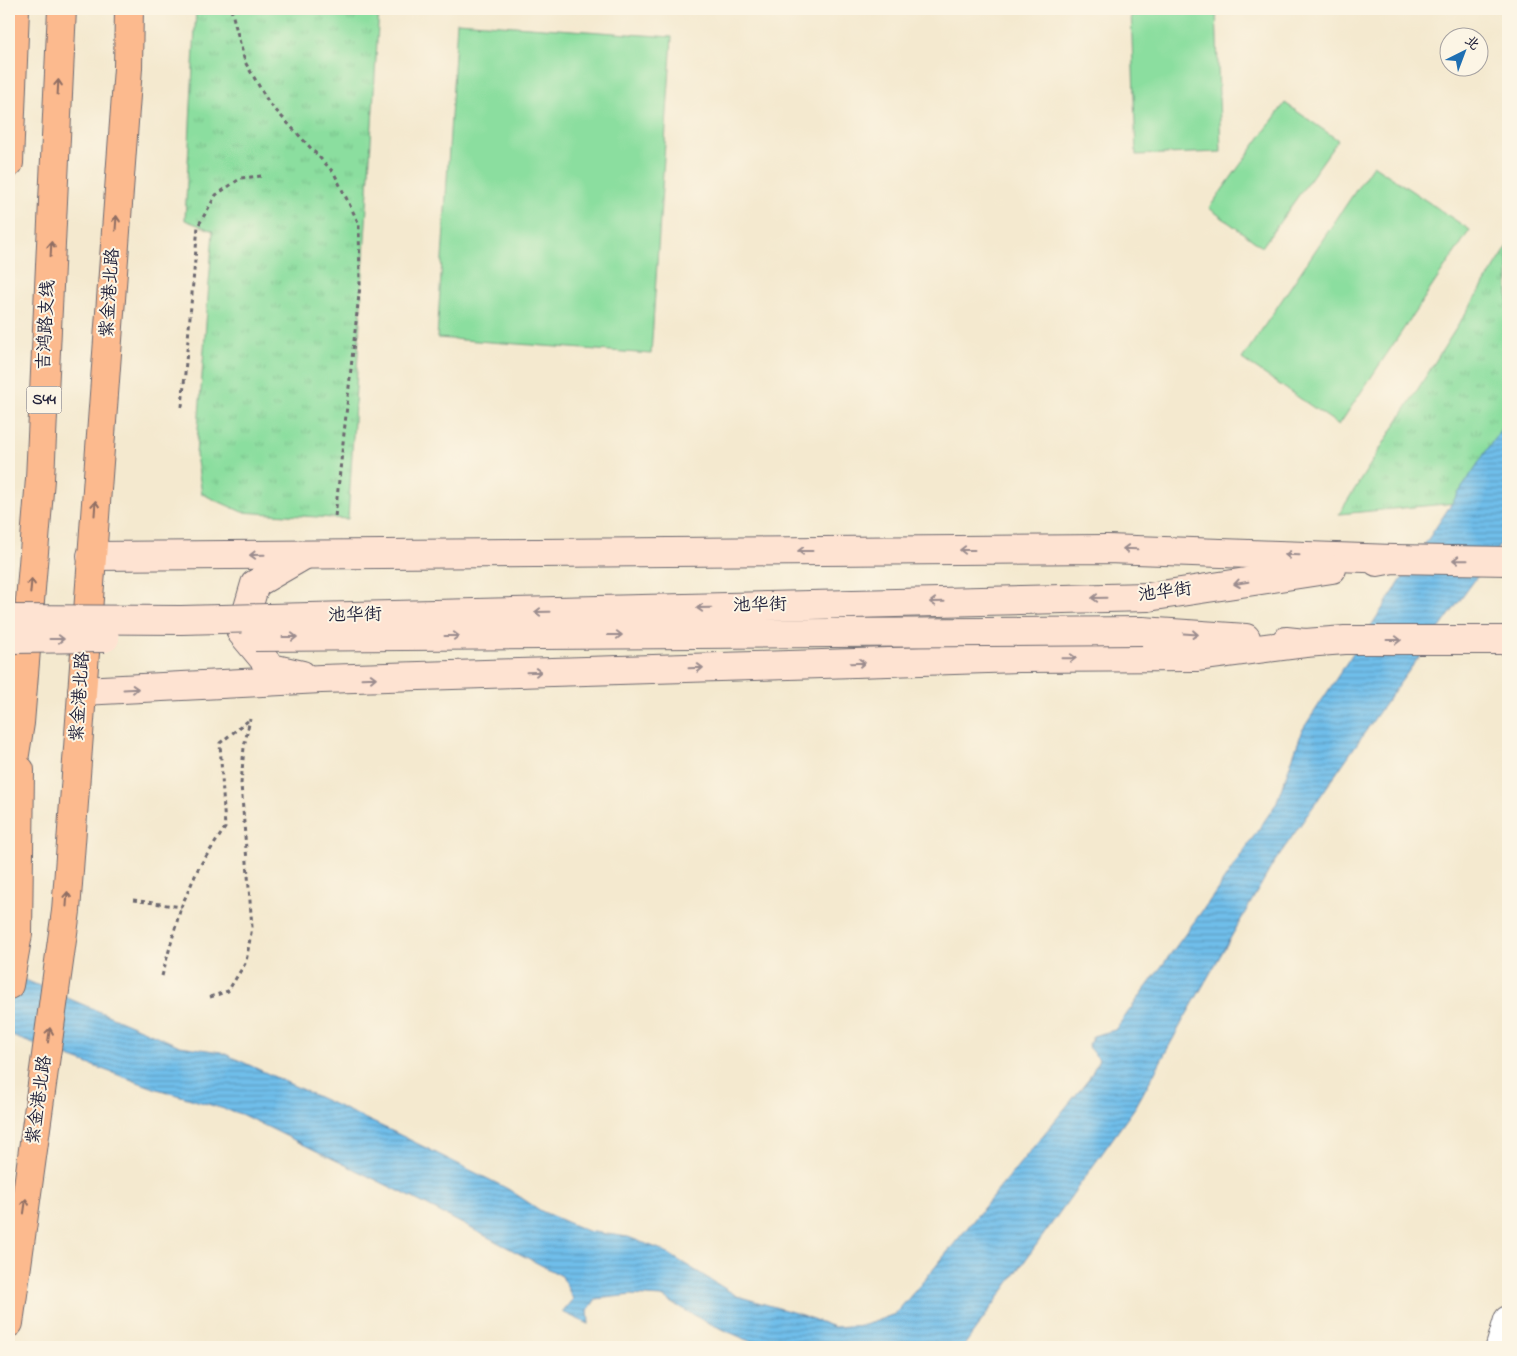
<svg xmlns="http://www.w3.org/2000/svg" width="1517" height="1356" viewBox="0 0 1517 1356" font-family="'Indie Flower','LXGW WenKai TC',sans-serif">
<defs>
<pattern id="grass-tufts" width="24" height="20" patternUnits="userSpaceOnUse" patternTransform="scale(1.25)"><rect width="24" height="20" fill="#8bde9f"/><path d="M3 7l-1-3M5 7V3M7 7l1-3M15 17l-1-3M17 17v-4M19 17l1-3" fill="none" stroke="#78be8a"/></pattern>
<pattern id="water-rules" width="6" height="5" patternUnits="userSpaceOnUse" patternTransform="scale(1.25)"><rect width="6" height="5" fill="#70beea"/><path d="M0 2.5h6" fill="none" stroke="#5c9abf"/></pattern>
</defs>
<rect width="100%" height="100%" fill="#fcf5e5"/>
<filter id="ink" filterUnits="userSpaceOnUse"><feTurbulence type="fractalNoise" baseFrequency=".02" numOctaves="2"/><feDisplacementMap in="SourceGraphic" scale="10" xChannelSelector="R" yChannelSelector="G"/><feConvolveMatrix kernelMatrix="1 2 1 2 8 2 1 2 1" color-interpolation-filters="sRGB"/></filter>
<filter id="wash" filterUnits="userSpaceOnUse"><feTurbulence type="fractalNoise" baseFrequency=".0096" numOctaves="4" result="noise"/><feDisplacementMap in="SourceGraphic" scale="20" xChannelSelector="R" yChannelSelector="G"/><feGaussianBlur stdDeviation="1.12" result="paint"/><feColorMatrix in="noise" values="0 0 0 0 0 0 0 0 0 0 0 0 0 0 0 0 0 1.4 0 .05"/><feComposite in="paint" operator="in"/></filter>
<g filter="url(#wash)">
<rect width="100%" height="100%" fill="#f4e9cf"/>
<g fill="url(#grass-tufts)" stroke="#56806d">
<path d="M196,9H379L348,519L242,512L202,494L196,455L213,231L185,220Z"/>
<path d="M1508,246V498L1339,514Z"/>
</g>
<g fill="#8bde9f" stroke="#56806d">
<path d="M1131,9H1216L1221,152L1136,155Z"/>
<path d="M457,22L672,37L651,354L437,338Z"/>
<path d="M1285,103L1338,140L1262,247L1209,208Z"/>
<path d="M1373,165L1470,230L1339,425L1242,359Z"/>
</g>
<path fill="url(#water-rules)" stroke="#497092" d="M1508,418V534L1379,712L1273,864L1185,1017L1136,1106L963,1347H763L704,1321L662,1297L631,1295L596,1299L588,1310L589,1324L562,1312L573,1299L562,1276L413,1198L241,1114L154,1088L9,1035V973L180,1046L221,1052L396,1133L508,1189L541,1211L587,1231L628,1237L662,1250L737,1296L799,1314L834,1327L865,1325L895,1314L927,1277L1089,1079L1099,1059L1088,1047L1093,1036L1115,1030L1213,896L1276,804L1303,729Z"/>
</g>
<g filter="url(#ink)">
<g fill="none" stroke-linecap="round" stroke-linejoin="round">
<defs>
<path id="tertiary" d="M1500,1347L1508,1320"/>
<g id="secondary">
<path d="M91,556L1107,549L1393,559"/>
<path d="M1377,562L1393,559L1508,561"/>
<path d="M1148,597L1332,569"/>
<path d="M1142,631L1246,638"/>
<path d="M1286,641L1305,643L1345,640H1508"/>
<path d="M302,675L271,668L241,632L255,584L305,555"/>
<path d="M82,691L321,679L485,674L1020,658L1196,657L1305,643"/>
</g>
<path id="primary" d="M9,1323L66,911L128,68L129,9"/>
<g id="motorway">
<path d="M9,163L15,9"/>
<path d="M9,791L20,723L40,479L62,9"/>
<path d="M9,985L18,934L20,770"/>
</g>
</defs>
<use href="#tertiary" stroke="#6c686f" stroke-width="30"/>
<use href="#secondary" stroke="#6c686f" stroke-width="30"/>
<use href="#primary" stroke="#6c686f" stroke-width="30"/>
<use href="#motorway" stroke="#6c686f" stroke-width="30"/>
<g stroke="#6c686f" stroke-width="3" stroke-dasharray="4 4" stroke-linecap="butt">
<path d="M231,9L245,62L269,103L334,173L359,224L360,285L335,517"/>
<path d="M182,407L198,226L216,195L241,178L261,176"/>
<path d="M133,900L181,907L199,867L225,828L220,743L249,720"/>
<path d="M162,976L181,907"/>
<path d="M210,997L228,991L246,962L252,927L241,784L244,747L250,719"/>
</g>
<use href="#tertiary" stroke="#fff" stroke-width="28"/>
<use href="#secondary" stroke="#fee3d2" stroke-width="28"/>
<use href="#primary" stroke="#fcba8e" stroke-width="28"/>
<use href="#motorway" stroke="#fcba8e" stroke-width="28"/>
<defs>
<g id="secondary-bridge">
<path d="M9,619L181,620L1148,597"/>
<path d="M255,637L1142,631"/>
<path d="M9,639L105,638"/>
</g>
</defs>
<use href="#secondary-bridge" stroke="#6c686f" stroke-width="30" stroke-linecap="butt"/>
<use href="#secondary-bridge" stroke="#fee3d2" stroke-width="28"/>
</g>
<defs><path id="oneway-shaft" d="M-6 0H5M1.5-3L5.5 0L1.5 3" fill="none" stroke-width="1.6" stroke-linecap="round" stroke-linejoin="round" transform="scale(1.25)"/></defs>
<g stroke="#8f6e64">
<use href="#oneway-shaft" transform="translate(58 87) rotate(-87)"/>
<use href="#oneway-shaft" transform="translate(116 223) rotate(-86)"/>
<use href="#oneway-shaft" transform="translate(51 249) rotate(-87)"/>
<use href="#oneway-shaft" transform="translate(95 508) rotate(-86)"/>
<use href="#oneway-shaft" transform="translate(31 586) rotate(-85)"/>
<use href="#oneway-shaft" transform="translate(67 899) rotate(-86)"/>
<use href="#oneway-shaft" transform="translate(49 1035) rotate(-82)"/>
<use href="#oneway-shaft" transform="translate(25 1206) rotate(-82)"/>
</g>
<g stroke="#9b8c8e">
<use href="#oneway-shaft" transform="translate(1130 549) rotate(-178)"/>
<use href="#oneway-shaft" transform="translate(967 550) rotate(180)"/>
<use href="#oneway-shaft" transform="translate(805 551) rotate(180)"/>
<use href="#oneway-shaft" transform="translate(257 555) rotate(179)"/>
<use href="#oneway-shaft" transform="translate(1292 555) rotate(-178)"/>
<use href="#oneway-shaft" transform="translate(1460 560) rotate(-179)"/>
<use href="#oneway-shaft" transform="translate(1241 583) rotate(171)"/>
<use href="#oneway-shaft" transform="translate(1099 598) rotate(179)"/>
<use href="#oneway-shaft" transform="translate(937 602) rotate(179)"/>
<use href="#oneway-shaft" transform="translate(704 608) rotate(179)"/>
<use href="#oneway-shaft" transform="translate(542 612) rotate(179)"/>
<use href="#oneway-shaft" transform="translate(1191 634) rotate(4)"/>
<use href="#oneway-shaft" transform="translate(615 635)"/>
<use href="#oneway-shaft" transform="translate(452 636)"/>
<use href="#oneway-shaft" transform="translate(290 637)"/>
<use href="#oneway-shaft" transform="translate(57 639)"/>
<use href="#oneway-shaft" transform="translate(1394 640)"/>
<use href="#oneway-shaft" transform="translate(1069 658) rotate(-1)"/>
<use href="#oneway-shaft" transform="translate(858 663) rotate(-2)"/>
<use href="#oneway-shaft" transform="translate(696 668) rotate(-2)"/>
<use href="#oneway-shaft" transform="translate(534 672) rotate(-2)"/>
<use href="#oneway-shaft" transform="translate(369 678) rotate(-2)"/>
<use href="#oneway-shaft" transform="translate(131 689) rotate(-3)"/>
</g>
</g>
<g text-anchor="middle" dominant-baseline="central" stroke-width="4" stroke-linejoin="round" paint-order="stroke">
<rect fill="#fcf5e5" stroke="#63616e" stroke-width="1" x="26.5" y="386.5" width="35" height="27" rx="4"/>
<g font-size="16" font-weight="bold" fill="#22223b">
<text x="44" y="400">S44</text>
</g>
<g font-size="18" fill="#22223b" stroke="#fcf5e5">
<text transform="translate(111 293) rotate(-86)">紫金港北路</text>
<text transform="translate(47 325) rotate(-87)">吉鸿路支线</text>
<text transform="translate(1165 593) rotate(-7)">池华街</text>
<text transform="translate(760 606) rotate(-1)">池华街</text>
<text transform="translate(355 616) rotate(-1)">池华街</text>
<text transform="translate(81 697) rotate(-86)">紫金港北路</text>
<text transform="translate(40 1100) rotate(-82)">紫金港北路</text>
</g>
</g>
<rect width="1517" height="1356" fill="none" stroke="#fcf5e5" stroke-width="30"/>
<g transform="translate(1464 52) rotate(42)"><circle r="24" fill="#fcf5e5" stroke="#a5a1a1"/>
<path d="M0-4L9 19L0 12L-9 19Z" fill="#1f6fb2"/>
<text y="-8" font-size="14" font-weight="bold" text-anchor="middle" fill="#22223b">北</text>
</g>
</svg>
